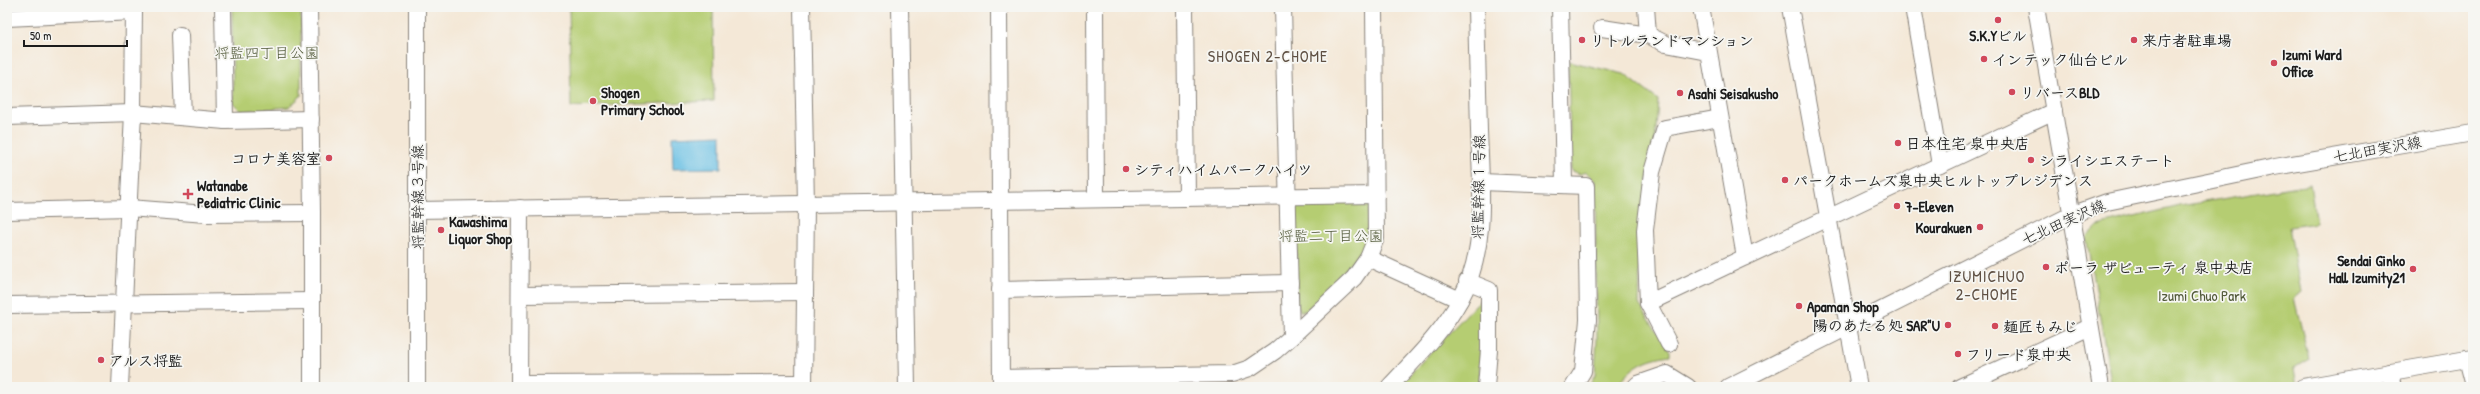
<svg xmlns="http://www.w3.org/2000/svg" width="2480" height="394" viewBox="0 0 2480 394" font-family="'Patrick Hand','Klee One',sans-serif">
<rect width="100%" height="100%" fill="#f6f6f2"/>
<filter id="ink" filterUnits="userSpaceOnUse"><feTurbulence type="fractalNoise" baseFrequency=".025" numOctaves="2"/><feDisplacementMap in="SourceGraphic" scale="8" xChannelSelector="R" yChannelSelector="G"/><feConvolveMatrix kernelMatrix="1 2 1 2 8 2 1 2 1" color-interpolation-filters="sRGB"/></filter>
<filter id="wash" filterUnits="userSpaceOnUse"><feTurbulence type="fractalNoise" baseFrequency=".012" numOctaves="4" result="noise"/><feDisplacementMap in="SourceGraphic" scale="16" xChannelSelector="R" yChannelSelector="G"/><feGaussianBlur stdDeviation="0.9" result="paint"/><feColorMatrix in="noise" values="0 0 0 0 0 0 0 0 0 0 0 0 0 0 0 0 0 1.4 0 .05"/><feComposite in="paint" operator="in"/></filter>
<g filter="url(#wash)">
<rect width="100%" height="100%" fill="#f4e8d7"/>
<g fill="#b5cd72" stroke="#687447">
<path d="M232,7H301V96L289,107L241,111L233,103Z"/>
<path d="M569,7H713L714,101L571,107Z"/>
<path d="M1568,61L1624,74L1658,100L1655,143L1641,217L1639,304L1670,351V355C1644,359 1633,365 1616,387H1589L1595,375L1597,338L1595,181L1586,172L1580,174L1571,171Z"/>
<path d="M2310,184L2316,223L2289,227L2301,292L2294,298L2309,359L2294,368L2297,387H2112L2086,237L2097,226L2180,206Z"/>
<path d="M1365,199L1372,204L1368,245L1306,311H1300L1297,305L1296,200Z"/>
<path d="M1480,300L1482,319L1479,387H1398Z"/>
</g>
<path fill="#65bee3" stroke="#406d80" d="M721,135V168L673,169L672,137Z"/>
</g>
<g filter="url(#ink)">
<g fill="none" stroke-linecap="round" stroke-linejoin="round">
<defs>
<g id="minor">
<path d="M223,7L225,121"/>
<path d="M309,7L312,213V387"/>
<path d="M802,7L806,204L804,387"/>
<path d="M900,7L907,387"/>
<path d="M999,7L1001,387"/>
<path d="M1095,7L1096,199"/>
<path d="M1185,7L1187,198"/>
<path d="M1283,7L1291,337"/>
<path d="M1560,7L1564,184"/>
<path d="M1646,7L1648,35"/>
<path d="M1701,7L1745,257"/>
<path d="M1790,7L1859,387"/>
<path d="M1913,7L1940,165"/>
<path d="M2036,7L2101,387"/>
<path d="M7,18L134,12"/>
<path d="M1602,28L1648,35L1666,44L1708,52"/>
<path d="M180,35L183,117"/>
<path d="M7,117L133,113L225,121L311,119"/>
<path d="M1481,182L1586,186L1588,320L1583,371L1573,387"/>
<path d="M417,210L1376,195"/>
<path d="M7,211L129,208L206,214L312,213"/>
<path d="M1368,258L1460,300"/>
<path d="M1467,281L1489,290V350L1486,387"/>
<path d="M1000,290L1290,283"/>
<path d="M520,295L805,292"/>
<path d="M1648,303L2054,111"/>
<path d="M7,305L312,301"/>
<path d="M1669,344L1648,303L1645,230L1652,172L1665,128L1720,118"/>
<path d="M2467,359L2473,382"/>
<path d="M2390,372L2393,387"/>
<path d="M1001,378L1232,374L1250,368L1275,351L1291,337L1354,278L1368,258L1376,238L1374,7"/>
<path d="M519,384L804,383"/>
<path d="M120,387L133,113L134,7"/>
<path d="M417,387V7"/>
<path d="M519,387L520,208"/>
<path d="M1389,387C1414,360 1442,333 1460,300C1488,250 1481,186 1479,131C1478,90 1477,48 1476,7"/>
<path d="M1635,387L1638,384L1667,374L1688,387"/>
<path d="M1728,387L2071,215L2107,202L2275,167L2473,133"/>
<path d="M1960,387L2090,327"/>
<path d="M2303,387L2473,358"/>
</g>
</defs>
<use href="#minor" stroke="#88827a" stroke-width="18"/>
<use href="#minor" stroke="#fff" stroke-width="16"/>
</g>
</g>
<g fill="#d1495b" stroke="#f6f6f2" stroke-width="1.5">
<circle cx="1998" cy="20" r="4"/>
<circle cx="1582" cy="40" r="4"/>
<circle cx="2134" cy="40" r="4"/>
<circle cx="1984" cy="59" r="4"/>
<circle cx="2274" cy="63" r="4"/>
<circle cx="2012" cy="92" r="4"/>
<circle cx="1680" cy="93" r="4"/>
<circle cx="593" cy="101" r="4"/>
<circle cx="1898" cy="143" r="4"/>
<circle cx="329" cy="158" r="4"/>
<circle cx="2031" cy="160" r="4"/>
<circle cx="1126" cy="169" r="4"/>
<circle cx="1785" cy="180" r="4"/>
<path d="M186 188h4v4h4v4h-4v4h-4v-4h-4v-4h4z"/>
<circle cx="1897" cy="206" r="4"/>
<circle cx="1980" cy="227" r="4"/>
<circle cx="441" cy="230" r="4"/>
<circle cx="2046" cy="267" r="4"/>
<circle cx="2413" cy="269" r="4"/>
<circle cx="1799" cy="306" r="4"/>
<circle cx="1948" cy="325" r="4"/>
<circle cx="1995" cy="326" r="4"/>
<circle cx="1958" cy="354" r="4"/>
<circle cx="101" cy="360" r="4"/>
</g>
<g text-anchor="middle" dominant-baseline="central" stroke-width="3.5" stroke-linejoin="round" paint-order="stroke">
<g font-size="15" font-weight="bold" fill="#1c1c1c" stroke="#f6f6f2" text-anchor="start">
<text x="1998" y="35" text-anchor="middle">S.K.Yビル</text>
<text x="1590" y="40">リトルランドマンション</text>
<text x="2142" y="40">来庁者駐車場</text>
<text x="2282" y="54">Izumi Ward<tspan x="2282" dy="17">Office</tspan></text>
<text x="1992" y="59">インテック仙台ビル</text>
<text x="601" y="92">Shogen<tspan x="601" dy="17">Primary School</tspan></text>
<text x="2020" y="92">リバースBLD</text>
<text x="1688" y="93">Asahi Seisakusho</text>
<text x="1906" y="143">日本住宅 泉中央店</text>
<text x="321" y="158" text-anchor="end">コロナ美容室</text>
<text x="2039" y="160">シライシエステート</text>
<text x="1134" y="169">シティハイムパークハイツ</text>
<text x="1793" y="180">パークホームズ泉中央ヒルトップレジデンス</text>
<text x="197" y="185">Watanabe<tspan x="197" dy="17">Pediatric Clinic</tspan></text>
<text x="1905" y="206">7-Eleven</text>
<text x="449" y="221">Kawashima<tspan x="449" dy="17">Liquor Shop</tspan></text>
<text x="1972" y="227" text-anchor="end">Kourakuen</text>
<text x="2405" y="260" text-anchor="end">Sendai Ginko<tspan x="2405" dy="17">Hall Izumity21</tspan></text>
<text x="2054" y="267">ポーラ ザビューティ 泉中央店</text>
<text x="1807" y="306">Apaman Shop</text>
<text x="1940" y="325" text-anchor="end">陽のあたる処 SAR"U</text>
<text x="2003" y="326">麺匠もみじ</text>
<text x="1966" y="354">フリード泉中央</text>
<text x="109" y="360">アルス将監</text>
</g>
<g font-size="15" fill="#525a3a" stroke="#f6f6f2">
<text x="267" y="52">将監四丁目公園</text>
<text x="1331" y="235">将監二丁目公園</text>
<text x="2202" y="295">Izumi Chuo Park</text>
</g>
<g font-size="15" fill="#1c1c1c" stroke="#f6f6f2">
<text transform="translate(2377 149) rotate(-10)">七北田実沢線</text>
<text transform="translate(1478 187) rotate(-89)">将監幹線１号線</text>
<text transform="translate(417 197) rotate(-90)">将監幹線３号線</text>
<text transform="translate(2063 222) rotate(-24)">七北田実沢線</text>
</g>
<g font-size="16" letter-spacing="1" fill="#5f5043" stroke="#f6f6f2">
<text x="1268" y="56">SHOGEN 2-CHOME</text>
<text x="1987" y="276">IZUMICHUO<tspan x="1987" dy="18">2-CHOME</tspan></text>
</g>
</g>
<rect width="2480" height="394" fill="none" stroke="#f6f6f2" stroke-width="24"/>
<path d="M24 40v6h103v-6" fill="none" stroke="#1c1c1c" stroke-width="2"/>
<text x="30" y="40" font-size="12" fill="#1c1c1c" stroke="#f6f6f2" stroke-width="3" paint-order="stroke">50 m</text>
</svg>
